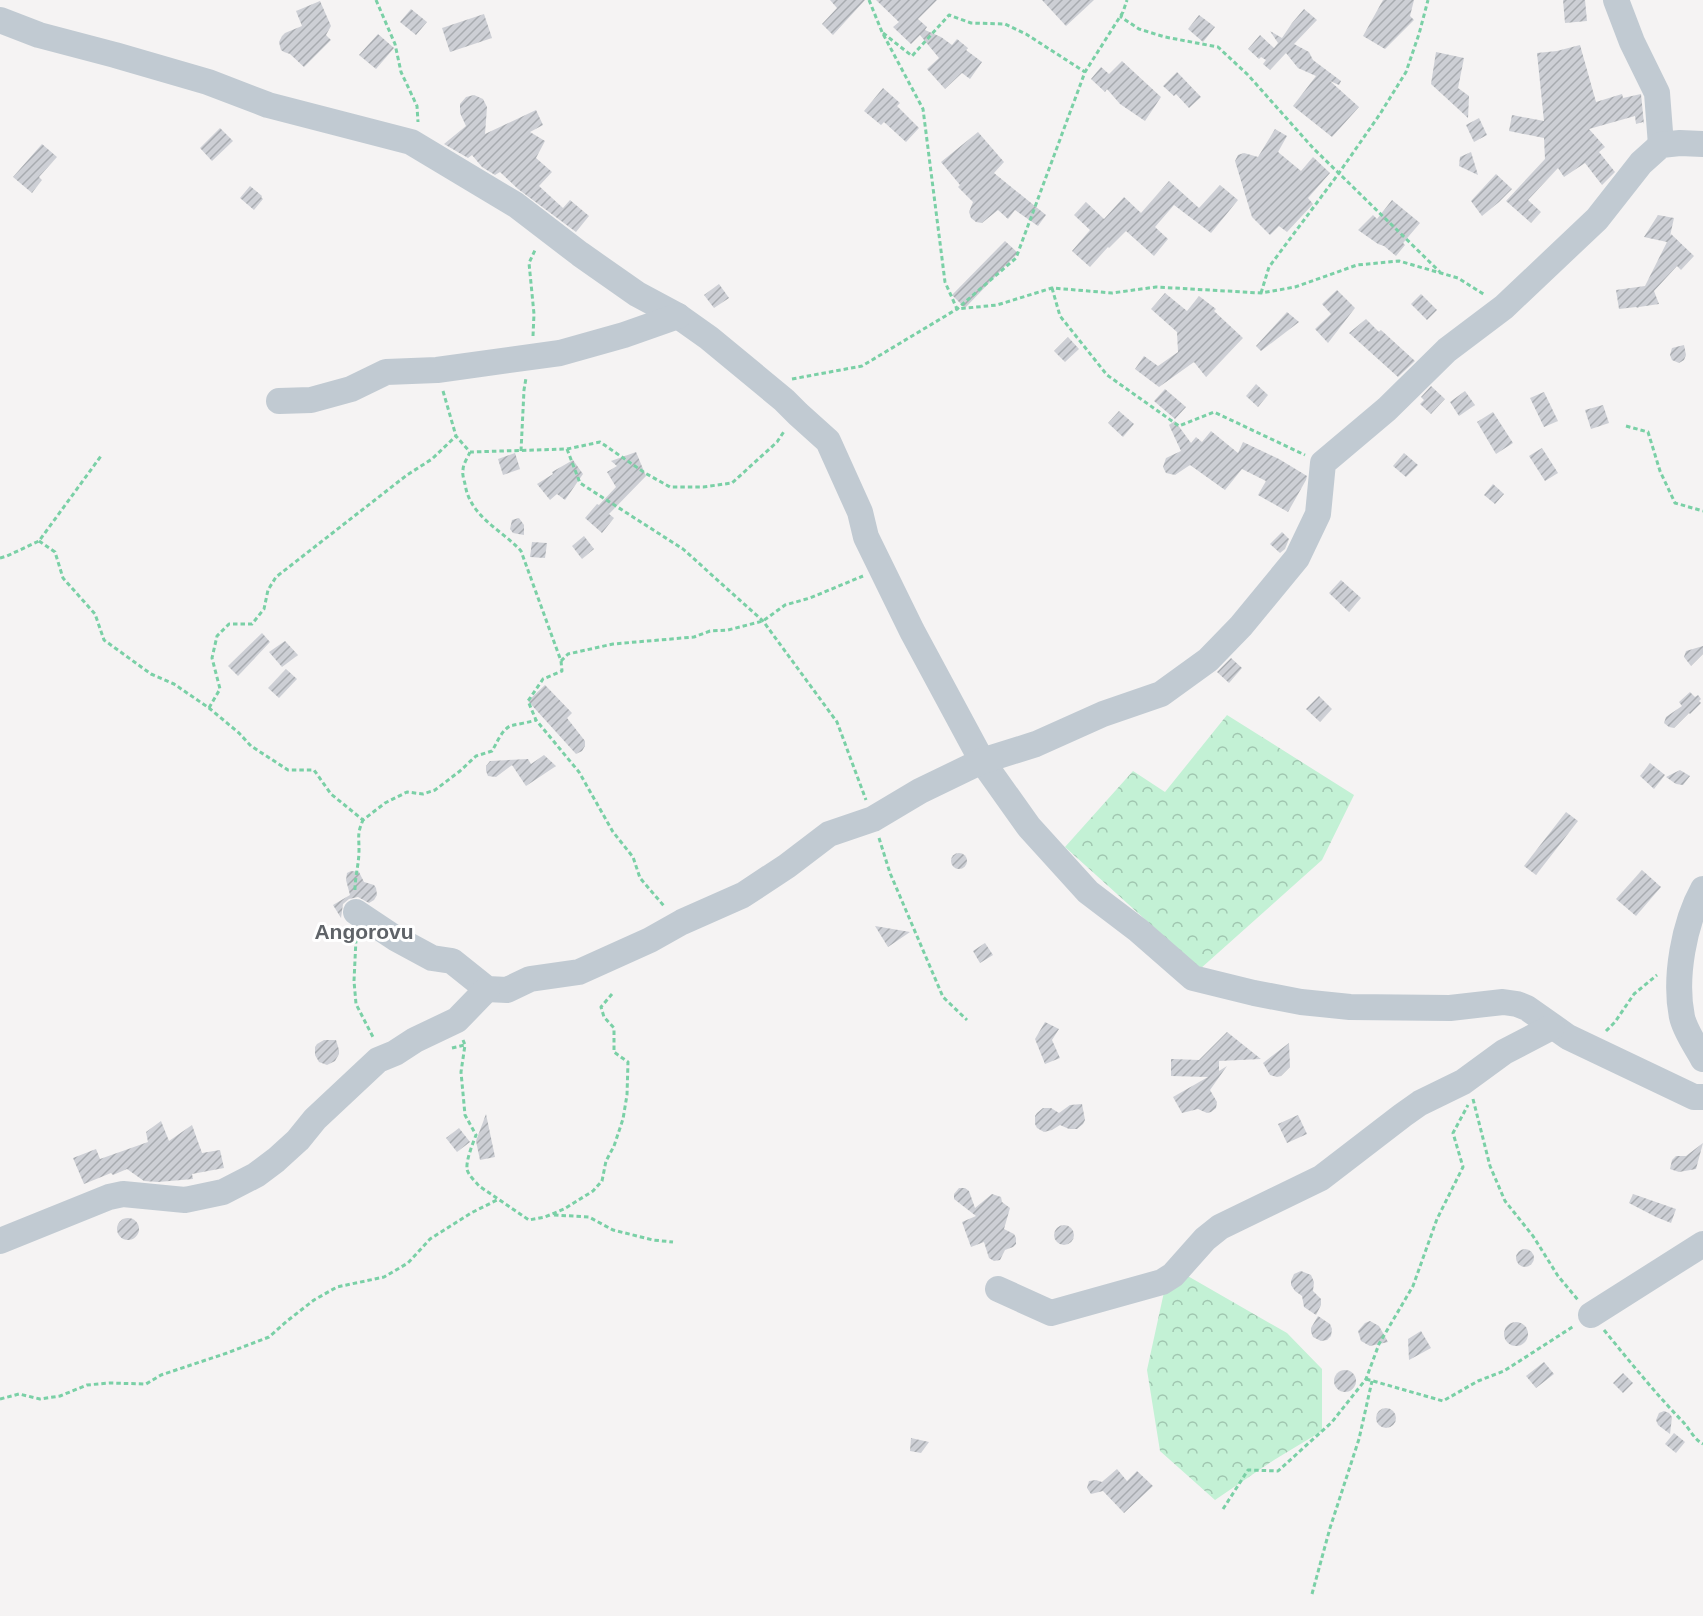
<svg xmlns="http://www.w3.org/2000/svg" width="1703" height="1616" viewBox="0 0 1703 1616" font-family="Helvetica,sans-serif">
<defs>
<pattern id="forest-crowns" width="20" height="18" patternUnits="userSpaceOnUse" patternTransform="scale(1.5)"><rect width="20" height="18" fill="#c3f1d5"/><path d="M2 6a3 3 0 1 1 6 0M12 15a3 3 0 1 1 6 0" fill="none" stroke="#a0c6b0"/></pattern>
<pattern id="building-hatch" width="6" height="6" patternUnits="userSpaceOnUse" patternTransform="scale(1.5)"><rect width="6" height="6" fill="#cdcfd5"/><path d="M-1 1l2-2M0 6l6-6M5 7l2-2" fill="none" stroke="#a8abb0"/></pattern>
</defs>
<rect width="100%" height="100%" fill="#f5f3f3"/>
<g fill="url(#forest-crowns)">
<path d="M1227,715L1354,795L1322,860L1200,969L1065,847L1133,771L1165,792Z"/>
<path d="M1186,1275L1287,1333L1322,1369V1431L1274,1460L1215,1500L1160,1451L1147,1370L1164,1292Z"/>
</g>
<g fill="url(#building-hatch)">
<path d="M830,0H865L833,35L822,24L837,8Z"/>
<path d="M876,0H937L918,19L927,27L925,30L941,37L952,45L957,39L968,48L966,50L982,62L970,79L962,73L945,89L927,69L939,58L920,35L911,44L893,27L899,22Z"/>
<path d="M1042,0H1094L1066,26Z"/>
<path d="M1383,0H1414L1410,16L1414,20L1385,49L1363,36Z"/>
<path d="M1563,0H1585L1587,21L1565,23Z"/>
<path d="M320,1L331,26L326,35L331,40L304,67L290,54L284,52L281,50L279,42L282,36L285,33L302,26L296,11Z"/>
<path d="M411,9L427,22L416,35L400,22Z"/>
<path d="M1304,9L1317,20L1294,44L1309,52L1313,60L1341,81L1339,85L1330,81L1359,107L1332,137L1293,106L1316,76L1298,68L1286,53L1270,70L1263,64L1266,60L1261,57L1259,59L1248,49L1260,35L1274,48L1278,43L1270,31L1282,38L1292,23Z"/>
<path d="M484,14L492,38L450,52L442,28Z"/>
<path d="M1199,15L1215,27L1203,42L1188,29Z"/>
<path d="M378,34L394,48L376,69L359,55Z"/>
<path d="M1580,45L1596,102L1622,94L1623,98L1641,94L1644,124L1643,122L1636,124L1635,116L1589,129L1605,147L1599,152L1615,172L1602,185L1585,163L1564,177L1558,168L1528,200L1541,212L1531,223L1506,201L1545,159L1544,138L1509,131L1512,115L1544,121L1537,53L1557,51Z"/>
<path d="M1436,52L1464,58L1458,88L1469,96L1468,118L1431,84Z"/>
<path d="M1122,61L1161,97L1145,121L1120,104L1107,89L1105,92L1091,79L1101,67L1109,74Z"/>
<path d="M1177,72L1201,97L1189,108L1176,94L1174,96L1163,86Z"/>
<path d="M883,88L900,103L897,106L919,128L906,142L884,122L881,125L864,111Z"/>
<path d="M474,95L483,99L487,107L485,134L536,110L543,125L530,132L545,141L536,158L552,172L539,186L563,208L570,200L589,216L576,232L518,189L500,172L495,175L482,167L472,155L468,158L444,144L466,126L460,113V104L466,97Z"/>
<path d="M1479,118L1487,135L1474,142L1466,125Z"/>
<path d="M220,128L233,141L212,161L200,148Z"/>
<path d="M1275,129L1287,136L1278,152L1301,171L1313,157L1330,173L1308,198L1313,204L1287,232L1279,226L1270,235L1252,217L1235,161L1238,155L1244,153L1258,157Z"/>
<path d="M978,132L1004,162L994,173L1046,215L1038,226L1015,210L1008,219L998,210L982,223L976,222L971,218L969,212L973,202L958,187L960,185L941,162Z"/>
<path d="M42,144L57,157L39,177L42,180L32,193L13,177Z"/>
<path d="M1471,152L1478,175L1459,166L1460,157Z"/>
<path d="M1496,174L1512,189L1499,202L1482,216L1471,201Z"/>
<path d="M1169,181L1199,208L1220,185L1238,200L1211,233L1174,205L1155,227L1168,239L1154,256L1126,231L1109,248L1108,247L1090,267L1072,251L1090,230L1074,215L1086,202L1104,219L1124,197L1141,213Z"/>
<path d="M250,186L262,196L261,197L263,199L254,210L240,198Z"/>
<path d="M1392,200L1420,223L1403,243L1405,245L1396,256L1384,246L1378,244L1358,230L1373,215L1377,219Z"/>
<path d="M1658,215L1674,218L1670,236L1671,234L1694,256L1681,270L1677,266L1654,291L1659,304L1639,307L1638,308L1636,307L1619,309L1616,290L1645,286L1667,242L1644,237Z"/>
<path d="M1005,241L1018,253L965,308L952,295Z"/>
<path d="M719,284L729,298L714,308L704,295Z"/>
<path d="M1337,290L1355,308L1328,343L1315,329L1331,314L1322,304Z"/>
<path d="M1165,293L1187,311L1199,296L1216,309L1214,311L1243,338L1206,377L1194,362L1159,387L1135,369L1144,356L1158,366L1178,352L1177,332L1151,309Z"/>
<path d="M1421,294L1437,310L1427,320L1411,304Z"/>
<path d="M1287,312L1299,322L1261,351L1256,346Z"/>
<path d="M1366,319L1379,332L1381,330L1415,361L1398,377L1349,333Z"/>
<path d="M1068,337L1079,349L1065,362L1054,351Z"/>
<path d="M1684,345L1686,355L1684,360L1679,363L1672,360L1670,355L1672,348Z"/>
<path d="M1256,384L1268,395L1258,407L1246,396Z"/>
<path d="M1431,386L1445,399L1431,414L1420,404L1424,400L1421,397Z"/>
<path d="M1165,389L1186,407L1175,419L1154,401Z"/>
<path d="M1465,391L1475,405L1459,416L1450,402Z"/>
<path d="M1544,392L1558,421L1544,427L1530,398Z"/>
<path d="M1603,405L1609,423L1591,429L1585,410Z"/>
<path d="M1119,411L1134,424L1123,437L1108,423Z"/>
<path d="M1493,412L1513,443L1496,454L1477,422Z"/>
<path d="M1175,421L1191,443L1196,437L1202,442L1211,431L1238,453L1243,442L1279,459L1307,476L1306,480L1288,512L1258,495L1266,481L1242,469L1225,490L1190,465L1175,475L1166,473L1163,467L1166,458L1181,451L1169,425Z"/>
<path d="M1542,448L1558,473L1545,481L1529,456Z"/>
<path d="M636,452L646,476L609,514L614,518L602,533L585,518L597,504L599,505L616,487L607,472L617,466L611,461Z"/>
<path d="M515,453L520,469L503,475L498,459Z"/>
<path d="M1404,453L1418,465L1406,477L1393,466Z"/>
<path d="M573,460L583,474L565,500L557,494L550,500L537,484L553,474L552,472Z"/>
<path d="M1493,484L1504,494L1495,504L1484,495Z"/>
<path d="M519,518L524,525V535L513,533L510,529L512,520Z"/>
<path d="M1282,532L1289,539L1285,549L1280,553L1270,544Z"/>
<path d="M584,536L594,549L582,559L572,546Z"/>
<path d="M532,542L547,543L545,558L530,557Z"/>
<path d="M1341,580L1361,598L1349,612L1329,593Z"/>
<path d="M262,633L270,642L238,676L228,666Z"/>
<path d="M285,641L298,655L282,667L269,652Z"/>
<path d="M1703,646V654L1691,666L1684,657L1686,651Z"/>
<path d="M1231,658L1242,668L1229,683L1217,672Z"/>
<path d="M286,669L297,679L279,698L268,688Z"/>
<path d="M545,685L572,713L567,718L585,741V746L582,751L576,754L528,701Z"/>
<path d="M1690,692L1695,697L1698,695L1701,699L1699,701L1701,703L1690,714L1689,713L1674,728L1669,727L1664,723L1666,717L1682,706L1679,702Z"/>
<path d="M1319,696L1332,709L1320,722L1306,709Z"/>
<path d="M544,755L556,766L526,786L512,765L496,777L488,776L486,771V766L490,761L528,759L531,764Z"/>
<path d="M1650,763L1665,775L1654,789L1640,776Z"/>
<path d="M1680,770L1690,776L1683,785L1676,784L1666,777Z"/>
<path d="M1566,812L1578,821L1536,875L1524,866Z"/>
<circle cx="959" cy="861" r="8"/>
<path d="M1642,870L1661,887L1636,916L1616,899Z"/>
<path d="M351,871L359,872L364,882L374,885L376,888L377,895L374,900L369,903L358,897L349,899L343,904L341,918L333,905L350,895L346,880L347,873Z"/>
<path d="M875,926L910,932L888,947Z"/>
<path d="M985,943L993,955L980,963L973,951Z"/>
<path d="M1045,1022L1059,1029L1052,1040L1060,1058L1045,1064L1035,1039Z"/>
<path d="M1227,1032L1261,1059L1219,1061V1071L1227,1066L1210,1090L1217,1102L1216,1108L1211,1112L1207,1113L1198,1109L1182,1113L1173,1097L1208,1077L1171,1076V1059L1199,1060Z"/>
<path d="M324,1040H336L339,1050V1054L335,1061L327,1065L319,1062L315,1055V1047L317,1044Z"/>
<path d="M1289,1043L1290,1067L1281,1076L1277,1077L1270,1075L1263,1063Z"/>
<path d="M1082,1104L1085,1120L1083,1124L1077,1129H1069L1060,1125L1052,1130L1044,1132L1037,1128L1035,1124V1116L1037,1113L1043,1108H1051L1059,1113L1070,1105Z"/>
<path d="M486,1114L495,1157L480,1160L476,1141Z"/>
<path d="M1298,1115L1307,1134L1287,1143L1278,1124Z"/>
<path d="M161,1121L169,1141L192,1125L202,1153L220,1150L224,1168L192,1174L193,1179L158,1182L144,1181L127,1169L113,1175L111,1173L84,1184L73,1158L96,1149L100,1159L148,1142L146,1132Z"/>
<path d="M459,1128L470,1142L457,1152L446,1138Z"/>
<path d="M1703,1143L1696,1169L1679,1172L1670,1169L1672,1160L1676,1156H1686Z"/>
<path d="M959,1188H965L969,1191L975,1208L992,1194L1001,1197L1002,1202L1010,1208L1004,1229L1014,1234L1016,1238V1244L1013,1247L1005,1250L1000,1260L994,1261L989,1258L984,1242L971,1247L962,1222L976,1216L954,1199V1194Z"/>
<path d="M1633,1194L1676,1209L1671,1223L1656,1217L1629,1203Z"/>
<circle cx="128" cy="1229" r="11"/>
<circle cx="1064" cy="1235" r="10"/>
<circle cx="1525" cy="1258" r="9"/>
<path d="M1301,1271L1311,1275L1314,1282L1313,1291L1321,1299V1305L1316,1315L1304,1307L1302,1296L1295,1291L1291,1285V1281L1294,1274Z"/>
<path d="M1318,1316L1330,1324L1332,1329L1331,1336L1327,1340L1321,1341L1313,1337L1311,1332V1328Z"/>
<path d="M1370,1321L1379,1326L1388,1342L1370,1346L1361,1341L1358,1331L1365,1323Z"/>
<circle cx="1516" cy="1334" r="12"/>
<path d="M1421,1331L1431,1348L1409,1360L1408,1339Z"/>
<path d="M1544,1362L1554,1374L1536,1388L1526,1376Z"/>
<circle cx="1345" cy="1381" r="11"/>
<path d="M1623,1373L1633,1383L1623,1393L1613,1383Z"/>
<circle cx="1386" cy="1418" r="10"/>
<path d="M1664,1411L1669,1413L1672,1417L1670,1434L1658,1425L1656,1420L1659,1413Z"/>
<path d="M1674,1433L1685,1442L1676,1453L1665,1444Z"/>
<path d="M911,1438L929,1442L921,1453L910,1451Z"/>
<path d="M1117,1469L1127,1481L1137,1471L1153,1486L1124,1513L1103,1491L1091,1494L1087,1488L1089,1481L1096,1480L1102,1482Z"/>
</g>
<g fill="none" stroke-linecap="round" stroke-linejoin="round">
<g stroke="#7ad0a6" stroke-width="3" stroke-dasharray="4.5 3" stroke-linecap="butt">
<path d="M376,0L395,44L401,72L417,106L418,122"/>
<path d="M869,0L882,32L923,109L945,282L957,309L997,305L1052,288L1112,293L1156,287L1261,293L1295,287L1357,265L1399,261L1458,278L1485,295"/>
<path d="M1122,14L1121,17L1139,29L1165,37L1218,47L1248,75L1313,148L1440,272"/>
<path d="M883,33L912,56L949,15L971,23L1005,24L1026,34L1085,72"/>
<path d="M1052,288L1060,316L1107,375L1179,426L1214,412L1305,455"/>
<path d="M1261,293L1269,267L1339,173L1380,114L1406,72L1419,34L1428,0"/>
<path d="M533,336L534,314L529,263L536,248"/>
<path d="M792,379L862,366L957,309L1016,258L1085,72L1123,12L1127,0"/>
<path d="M443,391L456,436L470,452L567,449L600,442L645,473L670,487H703L732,483L777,442L785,430"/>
<path d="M1626,426L1648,432L1660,471L1675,503L1703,511"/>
<path d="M567,449L580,483L683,549L763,621L837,722L866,800"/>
<path d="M521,451L524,390L526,378"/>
<path d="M470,452C468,457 463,464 463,470C462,474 464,480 465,484C470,517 501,529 521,551L561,661L562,671L543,679L528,701L536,720L579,772L613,832L633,857L640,878L664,906"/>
<path d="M39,541L55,552L63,578L95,614L104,640L151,674L174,684L209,708L239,733L251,746L288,770H314L331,794L363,820L385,803L407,792L423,794L435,790L460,771L476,756L492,751C497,743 501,731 510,726C513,725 531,722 536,720"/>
<path d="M0,558L7,556L39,541L101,456"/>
<path d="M561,661L568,654L613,644L694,637L710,631L728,630L763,621L785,605L810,598L863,576"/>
<path d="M209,708L220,689L212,658L217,636L229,624H252L264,609L268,590L276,577L407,475L432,459L456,436"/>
<path d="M879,838L890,873L943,997L967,1020"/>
<path d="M355,890C355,876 359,864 359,850C359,836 357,834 363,820"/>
<path d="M356,939L354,981L356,1004L374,1039"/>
<path d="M1606,1031L1615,1022L1634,994L1657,975"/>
<path d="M463,1040L465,1045L461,1072L465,1115L476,1135C473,1143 466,1160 467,1169C468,1175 475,1181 479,1186L529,1220L545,1217L564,1209L593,1191L602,1181L606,1161L614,1146L623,1119L627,1095L628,1062L614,1052V1028L604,1017L601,1007L612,994"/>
<path d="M452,1048L465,1045"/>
<path d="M1473,1099L1490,1166L1505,1201L1533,1236L1558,1276L1578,1300"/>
<path d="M554,1215L589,1217L613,1230L653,1240L673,1242"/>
<path d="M1604,1330C1630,1362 1656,1394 1684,1423C1690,1430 1695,1440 1703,1444"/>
<path d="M1366,1379L1443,1401L1478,1381L1504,1371L1574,1326"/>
<path d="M0,1399L19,1394L40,1399L60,1396L87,1385L109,1383L146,1384L161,1375L227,1353L269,1337L287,1321L314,1300L337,1287L384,1277L408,1263L430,1239L471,1213L499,1199"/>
<path d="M1223,1509L1248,1470L1278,1471L1332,1422L1366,1379L1379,1344L1413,1286L1437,1219L1463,1167L1453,1133L1468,1105"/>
<path d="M1312,1594L1330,1528L1359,1439L1372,1381"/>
</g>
<g stroke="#c1cad2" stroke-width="26">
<path d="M1616,0L1632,42L1657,93L1661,145"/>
<path d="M0,20L39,35L115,55L208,82L268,105L411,142L516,205L580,254L637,294L678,316L709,338L784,400L798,414L828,441L860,512L866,537L912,631L982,761L1029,827L1088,892L1138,930L1193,978L1254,993L1301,1002L1350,1007L1450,1008L1503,1002L1517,1004L1527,1008L1568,1037L1694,1097H1703"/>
<path d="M279,401L311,400L351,389L386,372L437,370L560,353L624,335L678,316"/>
<path d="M1703,889C1684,923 1674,978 1682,1017C1685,1031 1696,1046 1703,1059"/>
<path d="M356,912L395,938L432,958L452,961L487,989L507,990L530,979L579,972L650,940L682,922L743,895L787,866L829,834L873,819L920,791L982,761L1036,744L1103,714L1161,694L1208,660L1241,626L1297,558L1318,514L1323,463L1387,409L1447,350L1504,307L1597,219L1641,163L1661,145L1680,143L1703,144"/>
<path d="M0,1241L109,1197L123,1194L185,1200L223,1192L256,1175L276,1160L298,1140L315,1119L378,1060L395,1053L415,1040L457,1020L487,989"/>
<path d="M998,1289L1051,1313L1162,1282L1173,1275L1205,1239L1220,1227L1321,1178L1403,1115L1420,1103L1463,1082L1504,1052L1552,1027"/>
<path d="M1591,1315L1703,1244"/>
</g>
</g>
<g text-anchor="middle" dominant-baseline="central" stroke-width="6" stroke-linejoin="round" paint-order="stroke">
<g font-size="21" font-weight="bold" fill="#5f6368" stroke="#fff">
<text x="364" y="931">Angorovu</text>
</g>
</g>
</svg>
